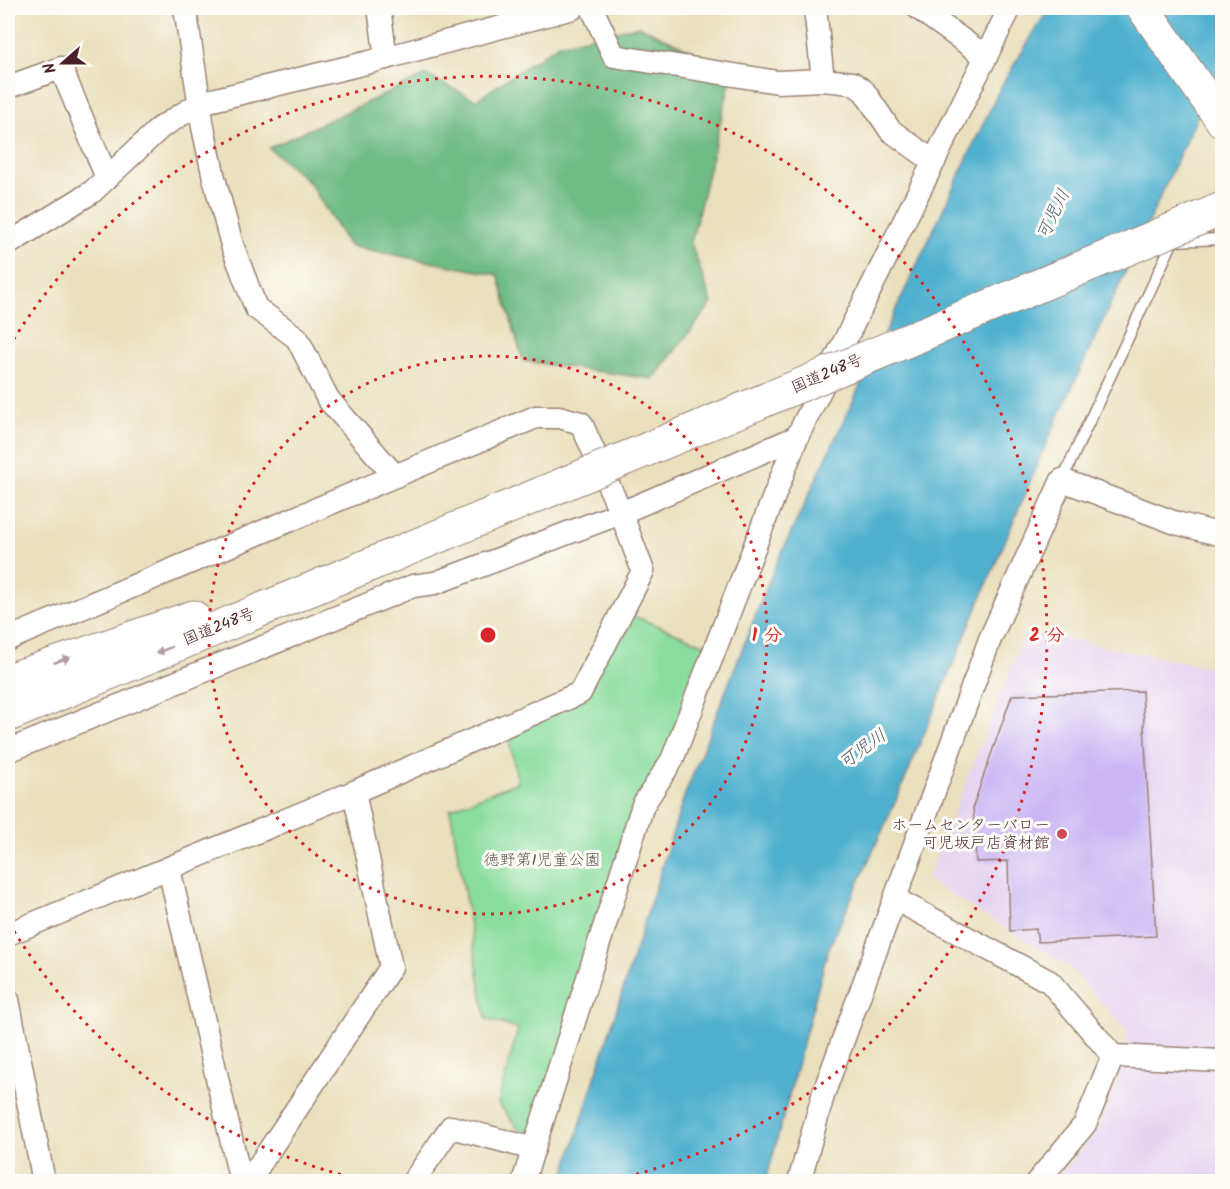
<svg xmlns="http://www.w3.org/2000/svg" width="1230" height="1189" viewBox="0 0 1230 1189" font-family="Kalam,'Klee One',sans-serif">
<rect width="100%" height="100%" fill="#fdfcf7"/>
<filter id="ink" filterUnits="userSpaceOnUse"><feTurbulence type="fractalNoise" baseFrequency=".0167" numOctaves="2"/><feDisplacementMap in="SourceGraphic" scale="12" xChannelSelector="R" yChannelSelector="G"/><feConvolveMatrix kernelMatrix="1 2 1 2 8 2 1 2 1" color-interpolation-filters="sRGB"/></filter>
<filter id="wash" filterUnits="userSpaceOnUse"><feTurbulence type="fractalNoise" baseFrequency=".008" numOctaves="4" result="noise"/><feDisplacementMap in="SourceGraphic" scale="24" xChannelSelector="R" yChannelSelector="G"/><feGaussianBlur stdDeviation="1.35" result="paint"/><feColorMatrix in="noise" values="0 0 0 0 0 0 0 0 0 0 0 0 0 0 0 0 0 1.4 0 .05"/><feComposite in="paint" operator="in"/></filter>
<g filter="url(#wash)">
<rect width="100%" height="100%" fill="#eae0bd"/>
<path fill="#e5d3f1" d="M1026,631L1222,670V1181H1054L1098,1130L1119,1079L1128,1031L1069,967L927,880Z"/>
<path fill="#8add9e" stroke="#6a7e64" stroke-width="1.5" d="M621,611L716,649L643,805L534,1149L498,1103L518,1029L486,1019L450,809L518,782L506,727L580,693Z"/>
<path fill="#6fbc85" stroke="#5c6e58" stroke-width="1.5" d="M639,26L733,70L691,243L712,303L653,379L523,361L498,275L349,246L309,182L269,148L426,75L476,100L559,44Z"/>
<path fill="#50b1cf" stroke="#4d687d" stroke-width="1.5" d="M1049,8H1222V63L1045,446L897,798L828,950L766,1181L562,1182L684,797L773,571L1001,86Z"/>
<g id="blocks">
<path fill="#cab6f4" d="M1142,691L1156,936L1038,942L1036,929L1010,931L1008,861L976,862L973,806L1012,695Z"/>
</g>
</g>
<g filter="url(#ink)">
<use href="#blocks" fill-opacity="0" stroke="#9a8074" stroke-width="1.5"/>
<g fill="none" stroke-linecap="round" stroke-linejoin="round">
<defs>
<path id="service" d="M1062,480L1173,241L1222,239"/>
<g id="minor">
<path d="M379,8L386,58"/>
<path d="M592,8L614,56L778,82L823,80L853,83L864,91L890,130L934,162"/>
<path d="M815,8L823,80"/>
<path d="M918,8L986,57"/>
<path d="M8,87L61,68L107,178"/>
<path d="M8,244L92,192L160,128L200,103L370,62L573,8"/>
<path d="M8,639L395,476"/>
<path d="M8,751L413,586L435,583L621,513L797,437"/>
<path d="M169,869L241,1182"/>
<path d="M895,899L1050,982L1113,1056L1222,1061"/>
<path d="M8,934L354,792L580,693L643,571L621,513L581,423L559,417H536L395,476L328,399L297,338L256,308L232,245L214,178L203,127L185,8"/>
<path d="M8,1000L44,1182"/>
<path d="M248,1182L391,967L354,792"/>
<path d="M413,1182L451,1127L534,1149"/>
<path d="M523,1182L643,805L672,760L797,437L1010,8"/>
<path d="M799,1182L824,1092L990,639L1062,480L1176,523L1222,535"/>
<path d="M1037,1182L1085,1124L1113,1056"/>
</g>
<path id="secondary" d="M1143,8L1222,121"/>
<g id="trunk">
<path d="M8,680L193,617"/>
<path d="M8,715L545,492"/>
</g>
</defs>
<use href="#service" stroke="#9a8074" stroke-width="13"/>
<use href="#minor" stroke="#9a8074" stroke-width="25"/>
<use href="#secondary" stroke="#9a8074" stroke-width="34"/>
<use href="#trunk" stroke="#9a8074" stroke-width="35"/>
<use href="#service" stroke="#fff" stroke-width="10"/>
<use href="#minor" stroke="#fff" stroke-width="22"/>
<use href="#secondary" stroke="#fff" stroke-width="32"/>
<use href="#trunk" stroke="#fff" stroke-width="33"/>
<defs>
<path id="trunk-bridge" d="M545,492L1222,209"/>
</defs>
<use href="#trunk-bridge" stroke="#9a8074" stroke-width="35" stroke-linecap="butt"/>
<use href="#trunk-bridge" stroke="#fff" stroke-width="33"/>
</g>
<defs><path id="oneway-solid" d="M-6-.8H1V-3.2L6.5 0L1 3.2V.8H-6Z" transform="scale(1.5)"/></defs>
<g fill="#ae9aa0">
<use href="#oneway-solid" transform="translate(164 650) rotate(158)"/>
<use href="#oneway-solid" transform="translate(62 660) rotate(-20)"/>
</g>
</g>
<g fill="none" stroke="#d62828" stroke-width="3" stroke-dasharray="3 6">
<circle cx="488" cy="635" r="279"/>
<path d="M367 1181A559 559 0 0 1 9 923M9 347A559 559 0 1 1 609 1181"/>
</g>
<circle fill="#d1495b" stroke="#fdfcf7" stroke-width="2" cx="1062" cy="834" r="6"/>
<g text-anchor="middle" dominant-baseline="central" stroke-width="6" stroke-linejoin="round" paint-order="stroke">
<g font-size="16" fill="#4a1f2b" stroke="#fdfcf7">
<text transform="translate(827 374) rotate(-23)">国道248号</text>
<text transform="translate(219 627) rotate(-22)">国道248号</text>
</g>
<g font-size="16" fill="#4a1f2b" stroke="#fdfcf7" text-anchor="end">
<text x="1050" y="825">ホームセンターバロー<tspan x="1050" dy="18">可児坂戸店資材館</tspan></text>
</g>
<g font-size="16" fill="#5d584e" stroke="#fdfcf7">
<text x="542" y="860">徳野第1児童公園</text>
</g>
<g font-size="18" font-style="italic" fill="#4c596d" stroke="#fdfcf7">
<text transform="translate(1054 215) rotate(-64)">可児川</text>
<text transform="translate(863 750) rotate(-36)">可児川</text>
</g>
</g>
<circle cx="488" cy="635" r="9" fill="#d62828" stroke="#fdfcf7" stroke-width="3"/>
<g font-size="18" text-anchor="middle" font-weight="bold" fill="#d62828" stroke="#fdfcf7" stroke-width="6" stroke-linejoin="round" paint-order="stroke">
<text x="767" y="641">1 分</text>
<text x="1047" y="641">2 分</text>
</g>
<rect width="1230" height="1189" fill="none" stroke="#fdfcf7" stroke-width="30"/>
<g transform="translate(63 63) rotate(249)" stroke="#fdfcf7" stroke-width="4.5" paint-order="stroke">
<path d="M0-4.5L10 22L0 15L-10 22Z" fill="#4a1f2b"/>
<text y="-9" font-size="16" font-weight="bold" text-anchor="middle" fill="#4a1f2b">N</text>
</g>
</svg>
